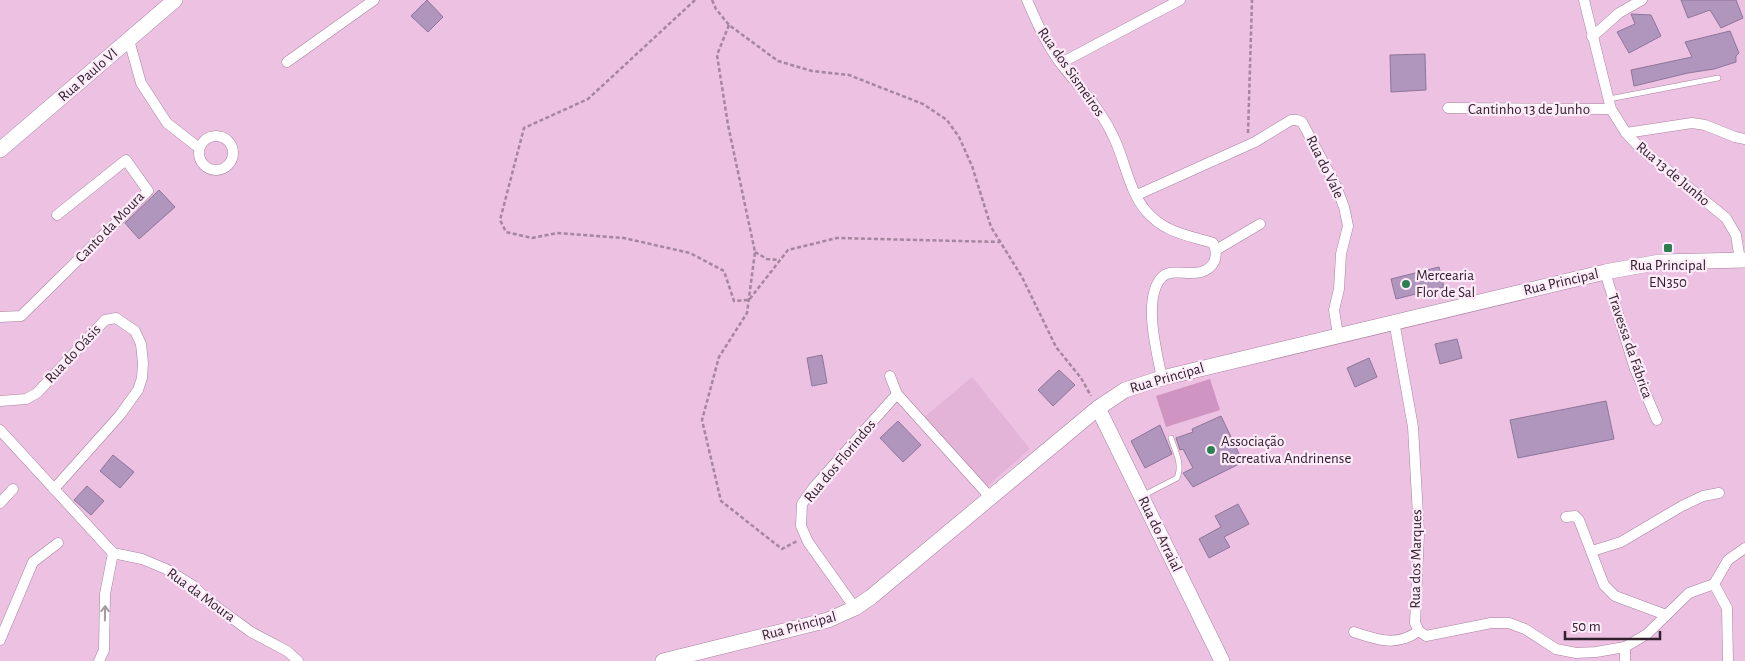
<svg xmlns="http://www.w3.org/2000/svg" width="1745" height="661" viewBox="0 0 1745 661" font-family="'Alegreya Sans',sans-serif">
<rect width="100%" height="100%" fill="#ecc1e2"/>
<path fill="#e3b3d8" d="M972,377L1030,449L985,488L922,419Z"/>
<path fill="#d094c3" d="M1210,379L1220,410L1166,427L1156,396Z"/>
<g fill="#b095bd" stroke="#8f759b">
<path d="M427,0L443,17L428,32L411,16Z"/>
<path d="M1681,0H1736L1743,18L1721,28L1710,10L1688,18Z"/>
<path d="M1631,14L1651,15L1661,36L1629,53L1617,32L1635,24Z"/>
<path d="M1730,31L1739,53L1736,56V62L1714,69L1688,73L1634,86L1631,70L1692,57L1685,42Z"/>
<path d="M1425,54L1426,90L1391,92L1390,55Z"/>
<path d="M159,190L175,207L139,239L125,223Z"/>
<path d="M1439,267L1444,287L1396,299L1391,279Z"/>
<path d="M1457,339L1462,358L1440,364L1435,344Z"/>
<path d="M822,355L827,383L812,386L807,358Z"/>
<path d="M1369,358L1377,377L1355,387L1347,368Z"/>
<path d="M1059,370L1075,385L1053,406L1038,390Z"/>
<path d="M1606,401L1614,439L1518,458L1510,420Z"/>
<path d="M1221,416L1243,462L1193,487L1183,473L1193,468L1183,449L1180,450L1176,438L1193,432L1192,429Z"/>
<path d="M898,421L921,445L903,462L880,438Z"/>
<path d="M1160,425L1172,454L1145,468L1131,441Z"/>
<path d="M113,455L134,472L120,488L100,471Z"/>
<path d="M87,486L104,501L91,515L74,500Z"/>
<path d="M1238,504L1249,524L1224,537L1230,547L1209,558L1199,539L1221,527L1215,516Z"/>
</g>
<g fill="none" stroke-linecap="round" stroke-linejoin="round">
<defs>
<g id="lane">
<path d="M1609,99L1718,78"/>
<path d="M1144,495L1177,478C1183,464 1175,451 1171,438"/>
</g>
<g id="street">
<path d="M1027,0C1037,23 1046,44 1061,64C1080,88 1101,109 1114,138C1125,161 1129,191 1146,211C1165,233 1187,235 1213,243C1216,249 1217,255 1214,262C1202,283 1174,265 1162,277C1142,298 1157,353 1162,378"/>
<path d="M1584,0L1611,109L1626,133L1640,148L1726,218L1736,235L1740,260"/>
<path d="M1592,37L1619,13L1642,0"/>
<path d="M129,40L141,83L167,123L199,148"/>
<path d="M287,62L374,0"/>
<path d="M1061,63L1180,0"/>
<path d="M1448,108L1611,109"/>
<path d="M1626,133L1692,123L1705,125L1735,137L1745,139"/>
<circle cx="216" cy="153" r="17"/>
<path d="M1137,195L1255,142L1291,120H1297L1302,122L1336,186L1344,207L1348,226L1341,254L1339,289L1334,310L1338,335"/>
<path d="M1216,250L1260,224"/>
<path d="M1605,272L1635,369L1657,420"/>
<path d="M0,317L21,316L148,191L126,160L57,215"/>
<path d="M1394,321L1413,427L1419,533L1415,623L1419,631L1426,636L1491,623H1509L1525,629L1556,649L1576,653L1596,652L1625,647L1647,634L1689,593L1714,584L1727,608L1728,661"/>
<path d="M890,376L897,394L990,497"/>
<path d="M0,401L26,399L37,393L105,320L116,318L135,331L141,344L143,363L142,378L138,390L120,415L54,489"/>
<path d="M0,430L113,553L142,559L166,569L192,585L210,602L251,632L287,651L298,661"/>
<path d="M0,503L13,489"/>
<path d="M1566,517L1575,516L1579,520L1604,585L1615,596L1666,615"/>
<path d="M1592,551L1621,542L1682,506L1703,496L1719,493"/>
<path d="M1714,584L1728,560L1745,548"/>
<path d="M855,608L808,542L801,526L802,504L814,487L897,394"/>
<path d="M1354,632C1378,640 1396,647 1419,631"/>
<path d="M0,640L33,562L58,543"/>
<path d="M99,661L104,650L105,594L113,553"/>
<path d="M1625,661V647"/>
</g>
<g id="secondary">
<path d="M0,150L175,0"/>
<path d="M1098,408L1222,661"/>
<path d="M663,661L828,620L855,608L871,597L1098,408L1125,390L1162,378L1605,272L1660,262L1745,260"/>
</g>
</defs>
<use href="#lane" stroke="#aa82a1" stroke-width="6"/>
<use href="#street" stroke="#aa82a1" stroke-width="11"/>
<use href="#secondary" stroke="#aa82a1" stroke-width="16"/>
<g stroke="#a6859f" stroke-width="2.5" stroke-dasharray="4 2.5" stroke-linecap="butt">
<path d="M695,0L588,99L524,128L500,220L506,232L532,238L557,233L624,238L690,253L724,271L734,301L749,300L788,250L837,238L1000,242"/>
<path d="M712,0L716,9L729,25L778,61L812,71L849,75L923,104L947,120L959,137L972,166L991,227L1022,277L1056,347L1081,378L1091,396"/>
<path d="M729,25L717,55L728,125L755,252L747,313L719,357L702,420L721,501L782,549L797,541"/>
<path d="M1248,133L1252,0"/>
<path d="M755,252L767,259L780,260"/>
</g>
<use href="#lane" stroke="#fff" stroke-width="5"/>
<use href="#street" stroke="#fff" stroke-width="10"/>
<use href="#secondary" stroke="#fff" stroke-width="15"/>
</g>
<defs><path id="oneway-shaft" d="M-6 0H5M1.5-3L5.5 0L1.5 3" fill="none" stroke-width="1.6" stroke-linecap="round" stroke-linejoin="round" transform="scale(1.25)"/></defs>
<use stroke="#a29ba0" href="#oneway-shaft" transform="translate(105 613) rotate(-89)"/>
<g fill="#2e7f50" stroke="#fdebf9" stroke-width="2">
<rect x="1663" y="243" width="10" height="10" rx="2.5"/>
<circle cx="1406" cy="284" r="5"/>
<circle cx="1211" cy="450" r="5"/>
</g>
<g text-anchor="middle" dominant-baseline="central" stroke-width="4.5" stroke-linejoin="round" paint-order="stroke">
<g font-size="15" fill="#30212d" stroke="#fdebf9">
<text transform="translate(1071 72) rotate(55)">Rua dos Sismeiros</text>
<text transform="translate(88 75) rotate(-41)">Rua Paulo VI</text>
<text x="1529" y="109">Cantinho 13 de Junho</text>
<text transform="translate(1325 167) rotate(64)">Rua do Vale</text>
<text transform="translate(1673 174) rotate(40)">Rua 13 de Junho</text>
<text transform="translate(110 227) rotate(-46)">Canto da Moura</text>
<text transform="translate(1561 282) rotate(-13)">Rua Principal</text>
<text transform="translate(1630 346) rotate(71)">Travessa da Fábrica</text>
<text transform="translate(73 354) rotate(-47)">Rua do Oásis</text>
<text transform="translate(1167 378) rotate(-16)">Rua Principal</text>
<text transform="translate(840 461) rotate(-50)">Rua dos Florindos</text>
<text transform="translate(1160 534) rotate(64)">Rua do Arraial</text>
<text transform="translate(1416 559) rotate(-89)">Rua dos Marques</text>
<text transform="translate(201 595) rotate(36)">Rua da Moura</text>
<text transform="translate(799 626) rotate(-15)">Rua Principal</text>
</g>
<g font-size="15" fill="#30212d" stroke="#fdebf9" text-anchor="start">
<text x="1668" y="265" text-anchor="middle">Rua Principal<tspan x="1668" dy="17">EN350</tspan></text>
<text x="1416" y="275">Mercearia<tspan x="1416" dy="17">Flor de Sal</tspan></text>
<text x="1221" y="441">Associação<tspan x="1221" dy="17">Recreativa Andrinense</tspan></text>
</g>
</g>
<path d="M1565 631v8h95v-8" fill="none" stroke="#30212d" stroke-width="2.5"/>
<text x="1572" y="631" font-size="15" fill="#30212d" stroke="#fdebf9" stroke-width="4" paint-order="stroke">50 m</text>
</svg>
